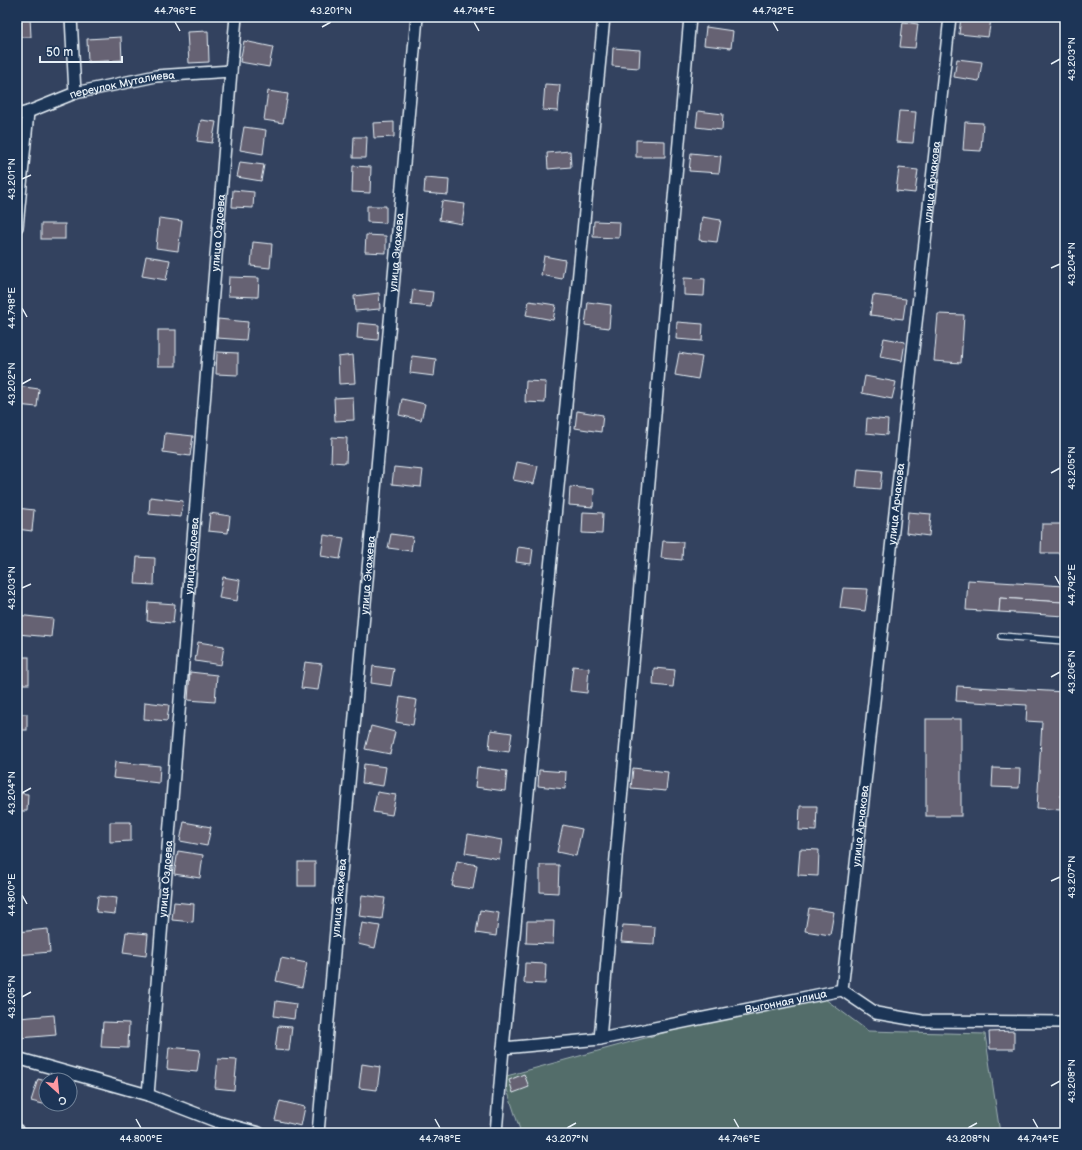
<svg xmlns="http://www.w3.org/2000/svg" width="1082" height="1150" viewBox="0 0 1082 1150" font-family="'Balsamiq Sans',sans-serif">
<rect width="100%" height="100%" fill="#33425f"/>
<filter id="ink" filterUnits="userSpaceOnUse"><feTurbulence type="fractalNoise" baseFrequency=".025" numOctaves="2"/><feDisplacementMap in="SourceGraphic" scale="8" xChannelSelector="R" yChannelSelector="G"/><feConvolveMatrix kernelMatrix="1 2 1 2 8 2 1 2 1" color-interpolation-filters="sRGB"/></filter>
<g filter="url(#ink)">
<path fill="#526d6a" stroke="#9dafb1" d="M813,992L825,999L868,1031L985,1034L1000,1133H521L503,1077Z"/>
<g fill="#666273" stroke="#e8f1f8">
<path d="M17,17H30L31,37H17Z"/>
<path d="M554,17H574V19Z"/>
<path d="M961,17L991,20L988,37L959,34Z"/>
<path d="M903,22L918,24L915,48L900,47Z"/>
<path d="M706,27L733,31L731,48L704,45Z"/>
<path d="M208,31L209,62L189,63L187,32Z"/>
<path d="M121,37L122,60L88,62L87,39Z"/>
<path d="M244,41L273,47L269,67L240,62Z"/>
<path d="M613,48L640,50L639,68L612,66Z"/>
<path d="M957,59L982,62L979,81L954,77Z"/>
<path d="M545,84L560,85L558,111L543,110Z"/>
<path d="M268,91L288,94L283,123L264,120Z"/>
<path d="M698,111L723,114L722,130L696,127Z"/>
<path d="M899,111L916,112L913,143L896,142Z"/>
<path d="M201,120L216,122L212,143L197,141Z"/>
<path d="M394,122V137L374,138L373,123Z"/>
<path d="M965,122L983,123L981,151L963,150Z"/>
<path d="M244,127L266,130L263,154L240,150Z"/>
<path d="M354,137H367L366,158H353Z"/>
<path d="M636,140L665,141V157H636Z"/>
<path d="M570,151L571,167L548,169L547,153Z"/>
<path d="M691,153L721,156L719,173L689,171Z"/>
<path d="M240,162L264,165L261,181L237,177Z"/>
<path d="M353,166L371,167L370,193L352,192Z"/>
<path d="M899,168L918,170L915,193L896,191Z"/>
<path d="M425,178L449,180L448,195L424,193Z"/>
<path d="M233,190L254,192L253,208L232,207Z"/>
<path d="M442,201L465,204L462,224L439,220Z"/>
<path d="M367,206H386V223L367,222Z"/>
<path d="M702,217L721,220L717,242L699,240Z"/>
<path d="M159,218L182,221L178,251L156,248Z"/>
<path d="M594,221L620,222L619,238L593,237Z"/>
<rect x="41" y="224" width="24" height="15"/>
<path d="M366,235L386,236V253L365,252Z"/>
<path d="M253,242L272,244L270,268L251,266Z"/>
<path d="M146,256L170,260L166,280L142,276Z"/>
<path d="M544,256L565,260L562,279L541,275Z"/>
<path d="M229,277L259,278L258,297L228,296Z"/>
<path d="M684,278L705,279L704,296L684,295Z"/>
<path d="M413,290L433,292L431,307L411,305Z"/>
<path d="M379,293L380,309L355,311L354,296Z"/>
<path d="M873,295L906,299L903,319L870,315Z"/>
<path d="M529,301L556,305L553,320L526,315Z"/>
<path d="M588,302L611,305L609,328L585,325Z"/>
<path d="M938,314L964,315L961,363L934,361Z"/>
<path d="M218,319L248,322L246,340L217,338Z"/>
<path d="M677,322L703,324L702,341L676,339Z"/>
<path d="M358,323L379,325L378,340L357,338Z"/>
<rect x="158" y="330" width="18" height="36"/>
<path d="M884,338L905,342L902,361L880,357Z"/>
<path d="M217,352L238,353V375L216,374Z"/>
<path d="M679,353L702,357L698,379L675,375Z"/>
<path d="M353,355L355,383L339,384L338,357Z"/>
<path d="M412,356L436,359L434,376L410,373Z"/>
<path d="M865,376L896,382L892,399L862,393Z"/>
<path d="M526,381L546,382L545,403L525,402Z"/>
<path d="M17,386L39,389L37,407L17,405Z"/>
<path d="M353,397L354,420L335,421L334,398Z"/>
<path d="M402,399L425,404L421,420L399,415Z"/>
<path d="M577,411L603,415L601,432L575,428Z"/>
<path d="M867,418L888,420L887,435L866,433Z"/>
<path d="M165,433L193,436L190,456L163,452Z"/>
<path d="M332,437L347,438L346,463L331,462Z"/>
<path d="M517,462L538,466L534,484L513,480Z"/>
<path d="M394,467L423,470L421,487L392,484Z"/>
<path d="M858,469L882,471L880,489L856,487Z"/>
<path d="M570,487L594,489L593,507L569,505Z"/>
<path d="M150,497L183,501L181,517L149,514Z"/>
<path d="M17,508L34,510L32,531L17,529Z"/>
<path d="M583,512L603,513L602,534L582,533Z"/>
<path d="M908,512L931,514L929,536L906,533Z"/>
<path d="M210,513L230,516L228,533L208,531Z"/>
<path d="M1042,524H1063V553H1041Z"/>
<path d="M391,534L413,537L411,551L388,548Z"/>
<path d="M324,535L344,538L340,559L321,556Z"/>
<path d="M663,541L683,542L682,560L661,558Z"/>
<path d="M518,547L533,549L531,564L516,562Z"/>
<path d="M137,557L155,558L154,585L135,584Z"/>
<path d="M223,577L240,580L237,601L219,598Z"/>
<path d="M968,580L1064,586L1063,602L1000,598L999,612L966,610Z"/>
<path d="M1064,586H1065V616L999,612L1000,598L1063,602Z"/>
<path d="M843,588L868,589L865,611L840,608Z"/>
<path d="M148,602L175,604L173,623L147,621Z"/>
<path d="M17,615L53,619L51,637L17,634Z"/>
<path d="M198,642L224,646L221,665L195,661Z"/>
<rect x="17" y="657" width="12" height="27"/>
<path d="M305,662L322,664L318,690L301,688Z"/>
<path d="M373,666L394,669L391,686L371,683Z"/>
<path d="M573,666L589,668L587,693L570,691Z"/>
<path d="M654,668L675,670L673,687L653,685Z"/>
<path d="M190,672L217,675L215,702L188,700Z"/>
<path d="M957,686L1065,692V732L1060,810L1037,808L1042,722L1026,721L1027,705L956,701Z"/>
<path d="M400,697L417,700L413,725L396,722Z"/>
<path d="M145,702L169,705L167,721L144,719Z"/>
<rect x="17" y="714" width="10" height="16"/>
<rect x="926" y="719" width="35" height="97"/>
<path d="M371,726L395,732L390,754L365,749Z"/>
<path d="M491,730L512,733L509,752L489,749Z"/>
<path d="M115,762L160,766L159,783L113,778Z"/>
<path d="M364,764L386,767L383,786L362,783Z"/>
<path d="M477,767L507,771L505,791L475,787Z"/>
<path d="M633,768L668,772L666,791L631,788Z"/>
<path d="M993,768L1020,769L1019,788L992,787Z"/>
<path d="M539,770L566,772L565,789L538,786Z"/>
<path d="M377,792L396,795L392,815L373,812Z"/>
<path d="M17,793L28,794L27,811H17Z"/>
<path d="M800,806H817L816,831L799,830Z"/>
<rect x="17" y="821" width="2" height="21"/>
<path d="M110,822H131V841L110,842Z"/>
<path d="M184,822L211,827L207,846L180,841Z"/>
<path d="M563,825L582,829L576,856L557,852Z"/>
<path d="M468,834L502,840L499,859L465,853Z"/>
<path d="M800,849L819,850L818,876L798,875Z"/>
<path d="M178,851L203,855L200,878L174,874Z"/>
<path d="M457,861L477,865L473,889L452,886Z"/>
<rect x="298" y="862" width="17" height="24"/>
<path d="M540,865H559L558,893L540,892Z"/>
<path d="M362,895L385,898L382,919L359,916Z"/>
<path d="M98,896L117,898L115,914L96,912Z"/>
<path d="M174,902L194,904L193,922L172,920Z"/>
<path d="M809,908L834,912L830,935L805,931Z"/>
<path d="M480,910L499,913L496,936L476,933Z"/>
<path d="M527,921H554L553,944L526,943Z"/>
<path d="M362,923L380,926L375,948L358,944Z"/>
<path d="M623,925L655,927L654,944L621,942Z"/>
<path d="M48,929L50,952L17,955V932Z"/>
<path d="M126,932L148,934L146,956L123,953Z"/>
<path d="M281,958L307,963L302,987L276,981Z"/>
<path d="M525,963L546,964L545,984L524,983Z"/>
<path d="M276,1001L296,1004L294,1019L274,1016Z"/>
<path d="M54,1015L56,1035L20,1038L19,1018Z"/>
<path d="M103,1022L129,1023L128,1048L101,1047Z"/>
<path d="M278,1026L292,1027L289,1051L275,1050Z"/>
<path d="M1014,1031V1049H990L989,1032Z"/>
<path d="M169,1047L200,1050L197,1072L167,1069Z"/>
<path d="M218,1059L237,1060L234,1090L215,1088Z"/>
<path d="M362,1064L380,1067L377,1090L359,1088Z"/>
<path d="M524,1074L529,1087L513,1093L509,1080Z"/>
<path d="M38,1079L46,1081V1104H52L51,1106L31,1101Z"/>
<path d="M280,1101L305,1107L301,1126L275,1120Z"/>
<path d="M334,1129L356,1133H333Z"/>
</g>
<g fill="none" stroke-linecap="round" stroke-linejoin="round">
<defs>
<path id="lane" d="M1001,636L1065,641"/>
<g id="street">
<path d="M71,17L75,93"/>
<path id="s1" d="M17,115L28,112L75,93L156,76L231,71"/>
<path d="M17,227L28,112"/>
<path id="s2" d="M842,990L950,17"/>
<path d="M600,1039L690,17"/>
<path id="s3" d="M503,1048L600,1039L842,990L876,1013L922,1021L1065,1022"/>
<path d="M17,1058L148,1095L218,1122L259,1133"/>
<path id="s4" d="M148,1095L231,71L236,17"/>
<path d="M17,1130V1133"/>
<path id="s5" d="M318,1133L417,17"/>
<path d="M496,1133L503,1048L604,17"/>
</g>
</defs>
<use href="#lane" stroke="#e8f1f8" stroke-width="8"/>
<use href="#street" stroke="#e8f1f8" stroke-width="14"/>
<use href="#lane" stroke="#1d3557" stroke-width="5.5"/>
<use href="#street" stroke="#1d3557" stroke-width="11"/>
</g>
</g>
<path fill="none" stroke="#e8f1f8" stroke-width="1.5" d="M175,22L180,31M474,22L479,31M773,22L778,31M322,27L331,22M1051,64L1060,59M22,179L31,175M1051,268L1060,264M22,308L27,317M22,384L31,379M1051,473L1060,468M1055,576L1060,585M22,588L31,584M1051,677L1060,672M22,793L31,788M1051,881L1060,877M22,895L27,904M22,997L31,992M1051,1086L1060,1081M136,1119L141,1128M435,1119L440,1128M734,1119L739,1128M1033,1119L1038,1128M567,1128L576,1123M968,1128L977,1123"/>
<g text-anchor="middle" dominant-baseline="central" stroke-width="3.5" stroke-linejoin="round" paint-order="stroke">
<g font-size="11" fill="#e8f1f8" stroke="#1d3557">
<text stroke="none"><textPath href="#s1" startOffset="110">переулок Муталиева</textPath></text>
<text stroke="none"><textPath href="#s2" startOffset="813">улица Арчакова</textPath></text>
<text stroke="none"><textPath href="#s4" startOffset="865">улица Оздоева</textPath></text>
<text stroke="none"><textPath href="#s5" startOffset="884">улица Экажева</textPath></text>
<text stroke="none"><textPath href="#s2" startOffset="489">улица Арчакова</textPath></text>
<text stroke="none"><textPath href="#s4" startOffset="541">улица Оздоева</textPath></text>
<text stroke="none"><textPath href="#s5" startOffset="560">улица Экажева</textPath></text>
<text stroke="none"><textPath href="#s2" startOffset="165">улица Арчакова</textPath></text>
<text stroke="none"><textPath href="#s4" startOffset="217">улица Оздоева</textPath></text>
<text stroke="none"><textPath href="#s5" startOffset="236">улица Экажева</textPath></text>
<text stroke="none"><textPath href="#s3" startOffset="287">Выгонная улица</textPath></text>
</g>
</g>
<rect width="1082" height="1150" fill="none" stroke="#1d3557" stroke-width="44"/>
<g transform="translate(58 1092) rotate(153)"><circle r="19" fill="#1d3557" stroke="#6e8097"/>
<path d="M0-3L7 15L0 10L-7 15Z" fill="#ff9aa2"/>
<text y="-6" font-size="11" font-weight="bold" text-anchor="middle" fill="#e8f1f8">С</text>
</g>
<path d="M40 56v6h82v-6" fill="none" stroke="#e8f1f8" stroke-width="2"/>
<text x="46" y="56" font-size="12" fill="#e8f1f8" stroke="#1d3557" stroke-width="3" paint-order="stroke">50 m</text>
<rect x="22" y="22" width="1038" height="1106" fill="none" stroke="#e8f1f8" stroke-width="1.5"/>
<g font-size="10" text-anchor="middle" fill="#e8f1f8">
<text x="175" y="14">44.796°E</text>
<text x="331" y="14">43.201°N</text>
<text x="474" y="14">44.794°E</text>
<text x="773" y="14">44.792°E</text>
<text transform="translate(1071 59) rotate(-90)" y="4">43.203°N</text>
<text transform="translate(11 179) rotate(-90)" y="4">43.201°N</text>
<text transform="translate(1071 264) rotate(-90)" y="4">43.204°N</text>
<text transform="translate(11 308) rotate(-90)" y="4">44.798°E</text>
<text transform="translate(11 384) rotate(-90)" y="4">43.202°N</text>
<text transform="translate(1071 468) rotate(-90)" y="4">43.205°N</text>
<text transform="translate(1071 585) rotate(-90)" y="4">44.792°E</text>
<text transform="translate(11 588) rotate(-90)" y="4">43.203°N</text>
<text transform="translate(1071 672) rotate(-90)" y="4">43.206°N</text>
<text transform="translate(11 793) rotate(-90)" y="4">43.204°N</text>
<text transform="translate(1071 877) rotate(-90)" y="4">43.207°N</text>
<text transform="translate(11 895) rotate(-90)" y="4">44.800°E</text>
<text transform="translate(11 997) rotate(-90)" y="4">43.205°N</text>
<text transform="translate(1071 1081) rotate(-90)" y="4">43.208°N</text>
<text x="141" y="1142">44.800°E</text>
<text x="440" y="1142">44.798°E</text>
<text x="567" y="1142">43.207°N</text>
<text x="739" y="1142">44.796°E</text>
<text x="968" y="1142">43.208°N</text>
<text x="1038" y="1142">44.794°E</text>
</g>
</svg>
